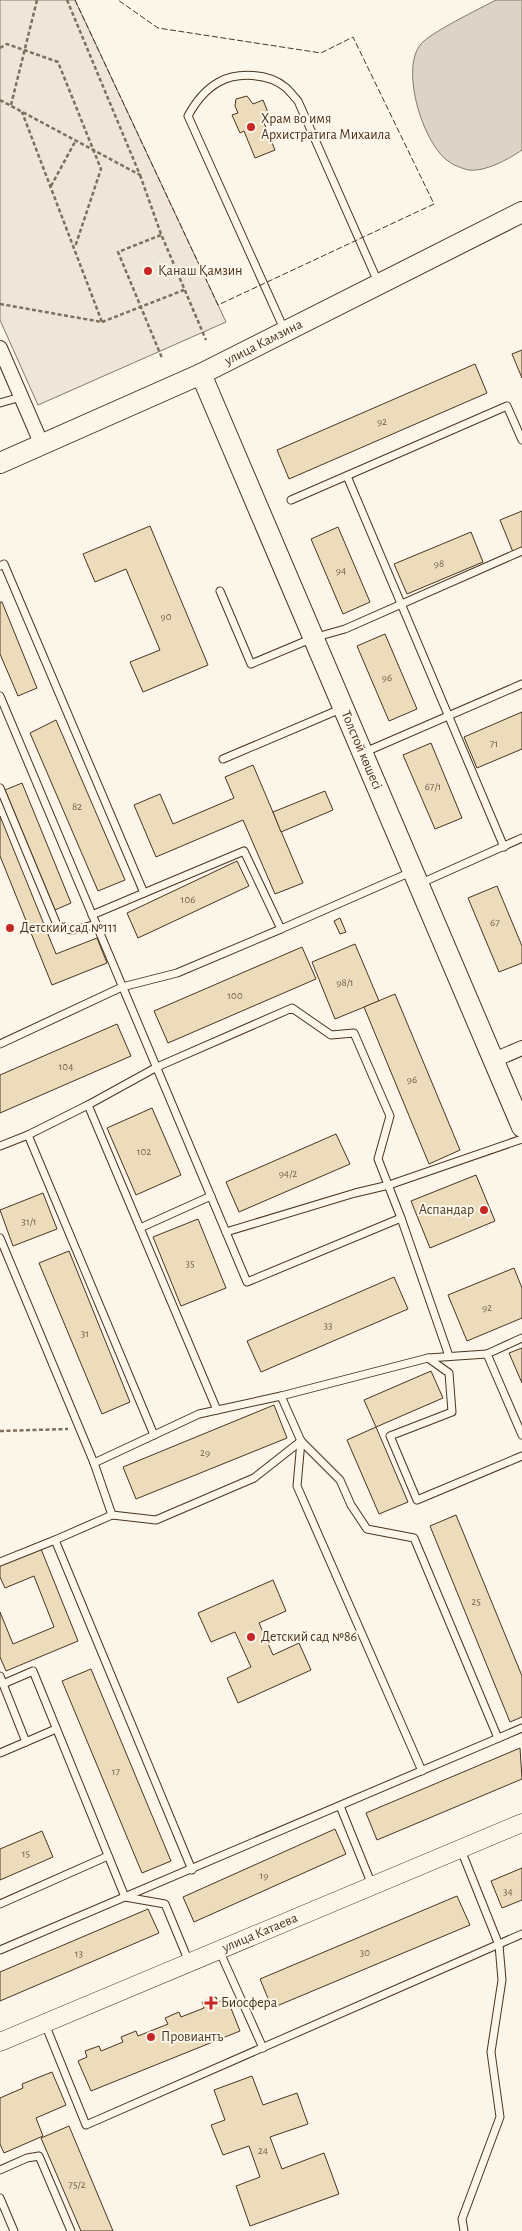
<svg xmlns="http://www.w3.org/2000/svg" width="522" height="2231" viewBox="0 0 522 2231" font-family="'Alegreya Sans',sans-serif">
<rect width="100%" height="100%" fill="#fbf6e9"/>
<path fill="#ede6d9" stroke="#887966" d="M0,0H75L226,322L38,405L0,320Z"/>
<path fill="#dcd4c6" stroke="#887966" d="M496,0H522V150C509,159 485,172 469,170C464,169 455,166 451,163C424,148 400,71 420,45C429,33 481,8 496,0Z"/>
<g fill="#ecdcbc" stroke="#4a3520">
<path d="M247,96L253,104L263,100L271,120L264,123L275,150L255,158L244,131L240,133L232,115L238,113L235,106L236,99Z"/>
<path d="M522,350V378L512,354Z"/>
<path d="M475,364L487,393L289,479L277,450Z"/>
<path d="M522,511V548L513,552L500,520Z"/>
<path d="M150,526L208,665L143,692L130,662L160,650L126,569L95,582L83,554Z"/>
<path d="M338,527L370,602L343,614L311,539Z"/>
<path d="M471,532L483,562L407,594L394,564Z"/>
<path d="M0,602H2L37,688L18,696L0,654Z"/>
<path d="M385,634L417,709L389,721L357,646Z"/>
<path d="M522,712V749L477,768L464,737Z"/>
<path d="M56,720L125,880L98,891L30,733Z"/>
<path d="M431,743L462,818L435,829L403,755Z"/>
<path d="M253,765L303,883L275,894L243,820L156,857L134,805L160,794L173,824L234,798L225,777Z"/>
<path d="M22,783L71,903L55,910L5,790Z"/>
<path d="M325,791L333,810L281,832L273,812Z"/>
<path d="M0,816L56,954L97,938L107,963L52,985L0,856Z"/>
<path d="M237,861L249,886L138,938L127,913Z"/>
<path d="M497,886L522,946V963L499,972L468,898Z"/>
<path d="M340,918L346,932L340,934L334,921Z"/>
<path d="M355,944L379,1001L335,1019L312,962Z"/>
<path d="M302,947L316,979L168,1043L154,1011Z"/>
<path d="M395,994L460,1150L429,1164L364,1007Z"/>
<path d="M117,1024L131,1056L0,1113V1075Z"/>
<path d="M152,1108L181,1175L136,1195L107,1128Z"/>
<path d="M336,1134L350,1164L239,1212L226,1182Z"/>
<path d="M476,1175L495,1221L430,1248L411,1201Z"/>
<path d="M43,1193L57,1229L13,1246L0,1210Z"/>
<path d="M198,1219L226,1288L181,1306L153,1237Z"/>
<path d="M69,1251L130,1402L102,1414L39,1263Z"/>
<path d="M514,1268L522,1288V1318L467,1341L448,1295Z"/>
<path d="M394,1277L408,1309L261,1372L247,1341Z"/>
<path d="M522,1348V1383L509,1353Z"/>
<path d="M431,1371L443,1398L376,1427L364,1400Z"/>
<path d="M274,1405L287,1438L136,1499L123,1467Z"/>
<path d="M376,1427L408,1502L379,1514L347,1440Z"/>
<path d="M456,1515L522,1676V1717L510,1722L430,1526Z"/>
<path d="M41,1549L78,1641L6,1671L0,1657V1612L13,1644L54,1627L34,1576L5,1588L0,1577V1565Z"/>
<path d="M273,1580L286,1611L259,1623L273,1655L299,1643L311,1670L238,1703L227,1678L251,1667L235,1632L211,1642L198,1613Z"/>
<path d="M91,1669L171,1861L142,1873L62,1681Z"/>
<path d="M520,1748L522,1779L377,1840L366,1813Z"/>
<path d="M335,1829L346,1854L194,1922L183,1897Z"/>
<path d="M42,1831L53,1857L0,1880V1849Z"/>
<path d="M522,1868V1900L502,1908L491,1881Z"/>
<path d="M457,1896L470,1925L272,2008L260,1979Z"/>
<path d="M148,1909L159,1933L0,2001V1972Z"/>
<path d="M216,1997L218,2002L227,1998L240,2031L91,2091L78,2061L87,2057L85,2051L99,2046L101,2051L123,2042L121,2037L136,2031L138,2036L168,2024L165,2018L179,2012L181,2017L204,2008L202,2002Z"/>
<path d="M52,2072L66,2105L36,2118L43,2136L4,2153L0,2144V2098L23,2088L22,2084Z"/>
<path d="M252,2076L263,2105L297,2093L308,2124L270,2137L282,2169L324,2153L339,2194L250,2226L236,2186L260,2177L249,2146L223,2155L211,2125L225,2120L214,2090Z"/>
<path d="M69,2126L113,2231H81L41,2138Z"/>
</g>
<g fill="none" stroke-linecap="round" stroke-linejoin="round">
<defs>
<g id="service">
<path d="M284,329L188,116C195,103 206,89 219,82C237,72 268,73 285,87C290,91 294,97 298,101L378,282"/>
<path d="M0,403L21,397"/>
<path d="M347,476L504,847"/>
<path d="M291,500L507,406L522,440"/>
<path d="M0,566L4,564L144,893L92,915"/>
<path d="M220,591L251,664L313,638L345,629L522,551"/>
<path d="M0,696L247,1282L401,1218L449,1356"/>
<path d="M365,752L522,684"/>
<path d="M223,759L343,708"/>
<path d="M0,788L57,925C70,934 82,928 96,924"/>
<path d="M419,884L522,838"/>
<path d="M144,893L244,851L281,929L411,872"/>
<path d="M0,1044L122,987L177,973L281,929"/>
<path d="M28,1135L88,1105"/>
<path d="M0,1146L28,1135L154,1435"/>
<path d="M211,1196L140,1228L88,1105L157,1067L292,1008L331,1035L354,1033L390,1116L378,1159L401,1218"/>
<path d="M140,1228L217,1410"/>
<path d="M226,1232L355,1193L389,1185L522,1139"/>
<path d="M0,1238L94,1463L199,1414L281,1396L301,1441L254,1478L156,1520L112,1515L55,1540"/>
<path d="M522,1338L487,1354L522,1435"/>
<path d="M428,1358L487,1354"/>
<path d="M281,1396L428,1358L449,1373L452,1412L390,1436L417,1500L522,1456"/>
<path d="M301,1441L340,1480L351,1505L367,1529L414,1538L498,1738"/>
<path d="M301,1441L297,1486L422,1771"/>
<path d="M94,1463L112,1515"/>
<path d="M0,1562L55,1540L192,1870"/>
<path d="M0,1676L3,1684L33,1671L125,1897L165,1904L189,1962"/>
<path d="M3,1684L26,1742"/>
<path d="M0,1753L56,1729"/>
<path d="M340,1806L372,1885"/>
<path d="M461,1850L499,1945L502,1980L491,2052L500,2117L462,2219L464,2231"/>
<path d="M0,1904L108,1856"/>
<path d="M0,1950L522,1728"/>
<path d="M219,1950L263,2048"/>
<path d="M45,2024L86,2125L522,1934"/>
<path d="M0,2170L27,2158L39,2156L71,2231"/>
<path d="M0,2198L14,2231"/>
</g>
<g id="minor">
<path d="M0,348L42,445"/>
<path d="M494,1060L522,1048"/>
</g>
<g id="tertiary">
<path id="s1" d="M0,2042L522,1823"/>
</g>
<g id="secondary">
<path id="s2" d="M201,374L522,1127"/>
<path id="s3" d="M0,463L201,374L522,212"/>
</g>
</defs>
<use href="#service" stroke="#4a3520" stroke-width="9"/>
<use href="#minor" stroke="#4a3520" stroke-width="16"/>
<use href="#tertiary" stroke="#4a3520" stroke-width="19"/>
<use href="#secondary" stroke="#4a3520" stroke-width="22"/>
<g stroke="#7f6f5c" stroke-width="2.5" stroke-dasharray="4 2.5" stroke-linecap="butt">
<path d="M0,48L7,44L58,62L101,169L75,247"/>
<path d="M0,100L140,175L67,0"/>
<path d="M11,105L37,0"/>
<path d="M140,175L161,234L206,340"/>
<path d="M51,186L76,140"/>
<path d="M161,235L118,252L162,358"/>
<path d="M0,304L102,322L22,112"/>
<path d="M102,322L184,290"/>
<path d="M0,1431L68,1429"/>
</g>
<use href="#service" stroke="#fbf6e9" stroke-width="7"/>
<use href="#minor" stroke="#fbf6e9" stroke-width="14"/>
<use href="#tertiary" stroke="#fbf6e9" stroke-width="18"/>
<use href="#secondary" stroke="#fbf6e9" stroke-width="20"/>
<path stroke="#4a3520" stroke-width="1" stroke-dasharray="6 2.5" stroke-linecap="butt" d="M75,0L218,305L434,204L353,37L321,53L158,28L118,0"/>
</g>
<g fill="#c62828" stroke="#fbf6e9" stroke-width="2">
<circle cx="251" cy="127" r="5"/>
<circle cx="148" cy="271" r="5"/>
<circle cx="10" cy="928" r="5"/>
<circle cx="484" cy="1210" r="5"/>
<circle cx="251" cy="1637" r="5"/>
<path d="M208.5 1995.5h5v5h5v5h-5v5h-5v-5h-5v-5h5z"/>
<circle cx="151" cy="2037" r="5"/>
</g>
<g text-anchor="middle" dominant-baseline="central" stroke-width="4" stroke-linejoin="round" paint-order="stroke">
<g font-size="11" fill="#725f47">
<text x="382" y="421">92</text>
<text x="439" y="563">98</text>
<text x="341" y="570">94</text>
<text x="166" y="616">90</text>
<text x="387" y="677">96</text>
<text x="494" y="743">71</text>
<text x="433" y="786">67/1</text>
<text x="77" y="806">82</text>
<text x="188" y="899">106</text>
<text x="495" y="922">67</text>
<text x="345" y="982">98/1</text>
<text x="235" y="995">100</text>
<text x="66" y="1066">104</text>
<text x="412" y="1079">96</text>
<text x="144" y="1151">102</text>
<text x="288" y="1173">94/2</text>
<text x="29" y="1221">31/1</text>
<text x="190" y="1263">35</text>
<text x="487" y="1307">92</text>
<text x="328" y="1325">33</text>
<text x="85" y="1333">31</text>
<text x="205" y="1452">29</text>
<text x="476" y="1601">25</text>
<text x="116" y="1771">17</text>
<text x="26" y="1853">15</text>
<text x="264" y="1875">19</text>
<text x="508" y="1891">34</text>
<text x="365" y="1952">30</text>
<text x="79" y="1953">13</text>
<text x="263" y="2150">24</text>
<text x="77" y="2184">75/2</text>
</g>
<g font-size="14" fill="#4a3520" stroke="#fbf6e9" text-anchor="start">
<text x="261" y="119">Храм во имя<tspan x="261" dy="16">Архистратига Михаила</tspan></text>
<text x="158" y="271">Қанаш Қамзин</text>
<text x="20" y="928">Детский сад №111</text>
<text x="474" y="1210" text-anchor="end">Аспандар</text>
<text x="261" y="1637">Детский сад №86</text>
<text x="221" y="2003">Биосфера</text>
<text x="161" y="2037">Провиантъ</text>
</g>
<g font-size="14" fill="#4a3520" stroke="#fbf6e9">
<text stroke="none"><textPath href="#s3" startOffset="290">улица Камзина</textPath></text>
<text stroke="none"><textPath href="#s2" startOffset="409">Толстой көшесі</textPath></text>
<text stroke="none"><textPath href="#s1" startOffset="282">улица Катаева</textPath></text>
</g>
</g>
</svg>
